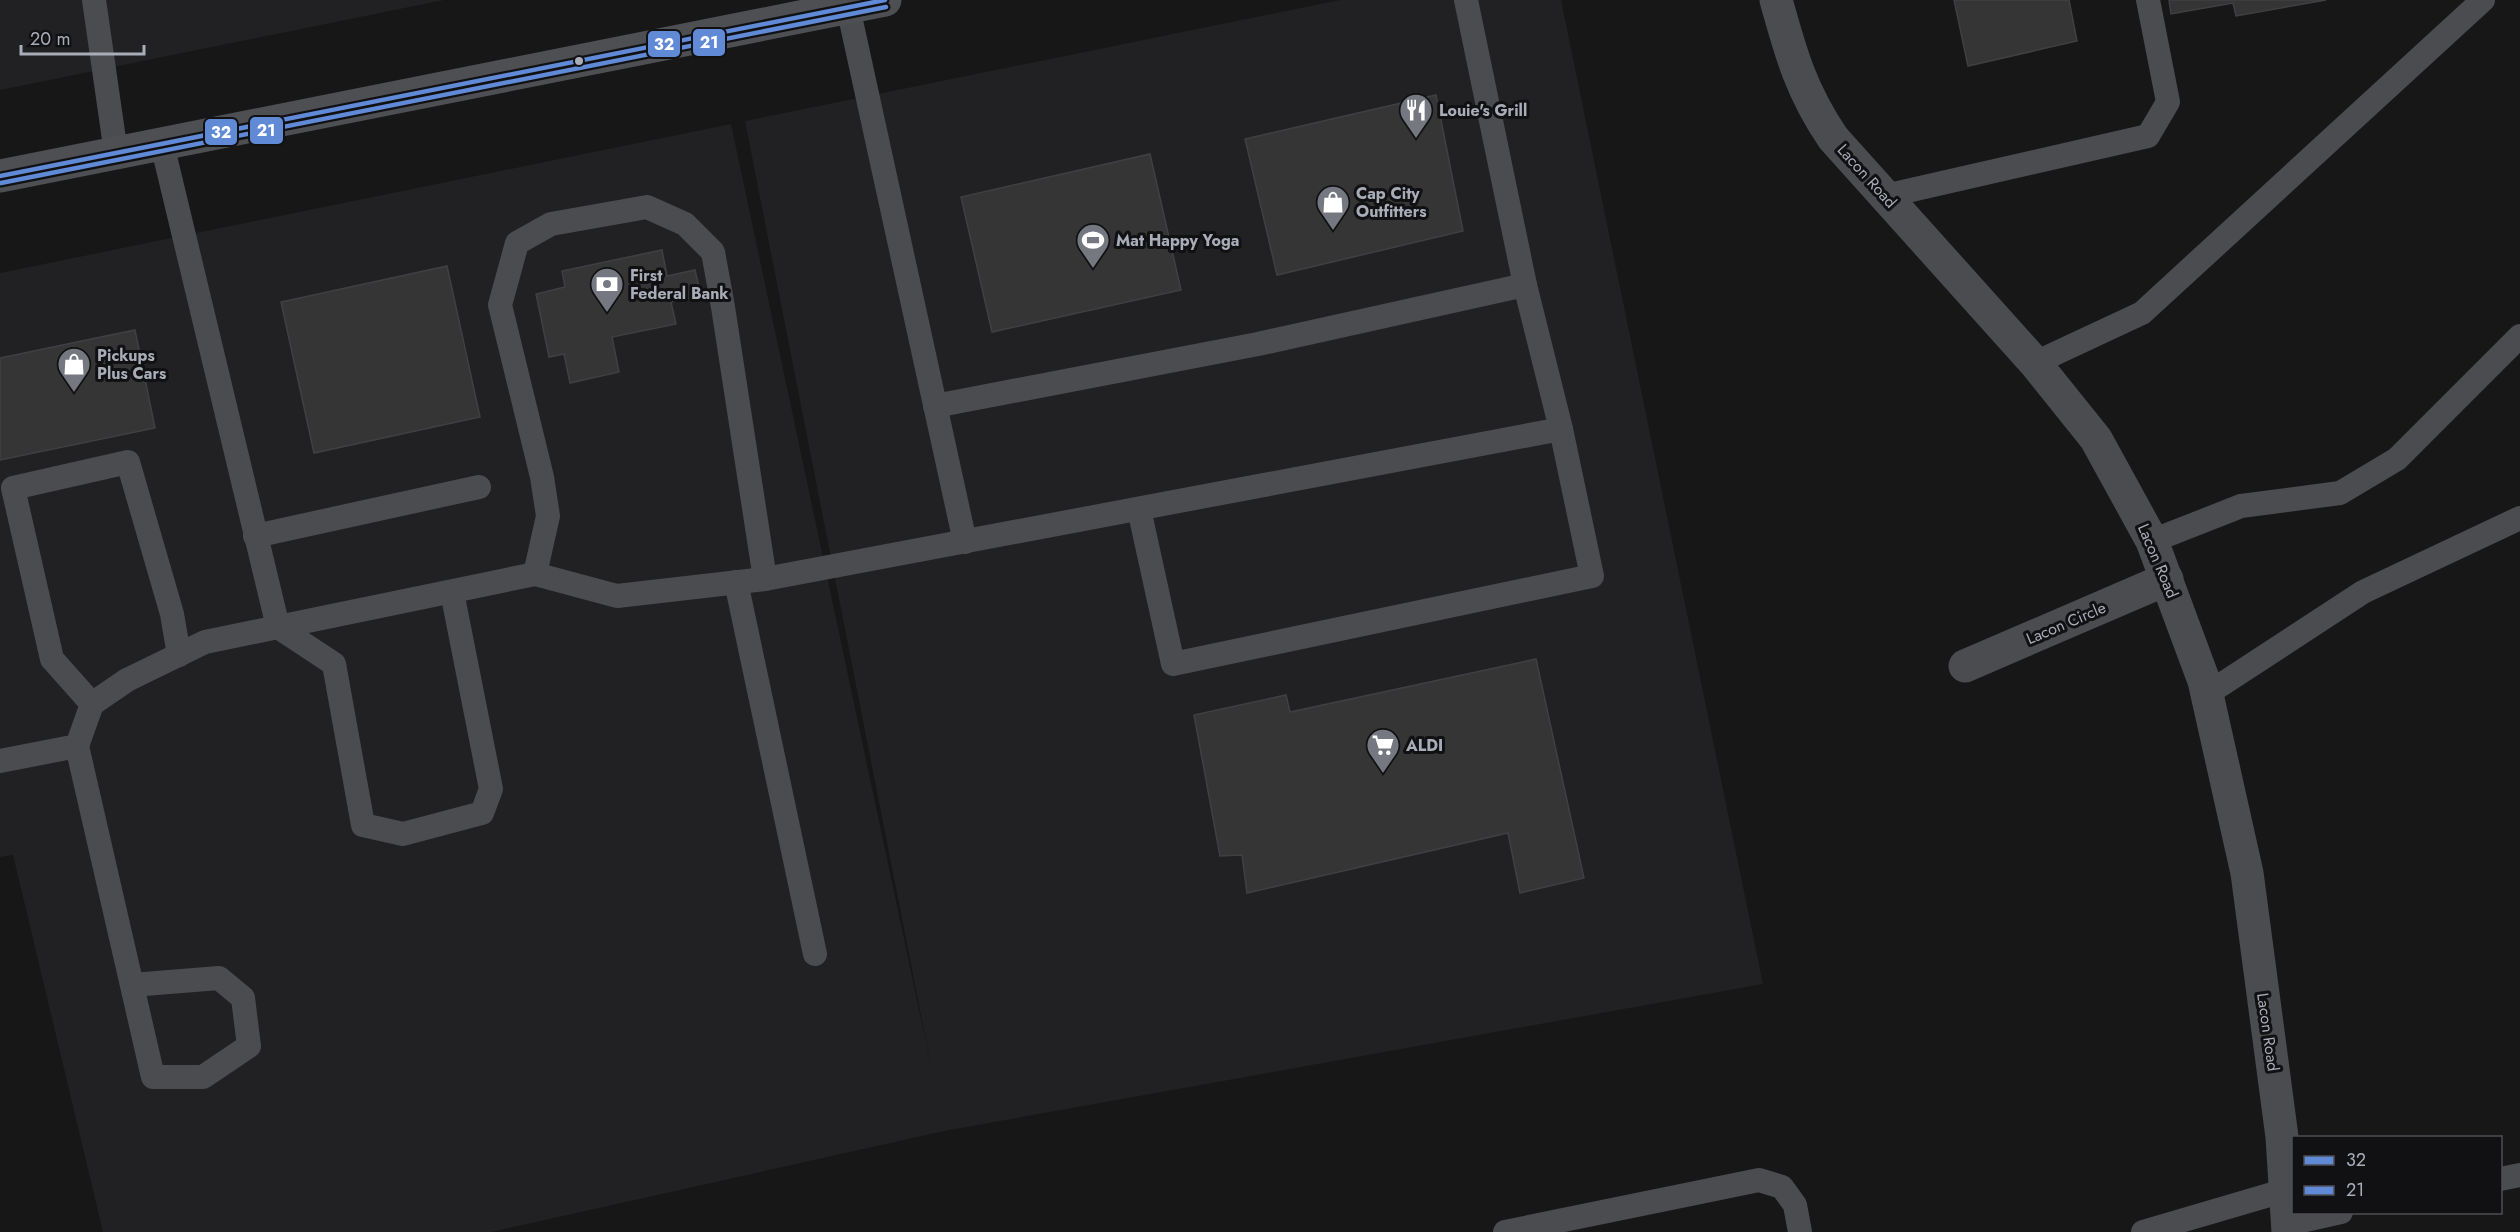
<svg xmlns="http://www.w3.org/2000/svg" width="2520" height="1232" viewBox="0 0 2520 1232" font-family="Jost,sans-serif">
<rect width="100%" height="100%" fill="#171717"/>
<g fill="#212123">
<path d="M0,0H444L0,90Z"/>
<path d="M1340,0H1561L1763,984L944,1131L491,1232H103L13,855L0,857V273L731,124L931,1066L745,121Z"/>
</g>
<g fill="#353536" stroke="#3f4043" stroke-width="1.5">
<path d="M1954,0H2069L2077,41L1968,66Z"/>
<path d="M2169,0H2326L2236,16L2233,3L2171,14Z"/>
<path d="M1436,95L1463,231L1277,275L1245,139Z"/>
<path d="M1150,154L1181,290L992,332L961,197Z"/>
<path d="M662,250L667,276L695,270L701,296L671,302L676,324L612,337L619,372L570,383L564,354L549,357L536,294L565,287L562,271Z"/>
<path d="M447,266L480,417L314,453L281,302Z"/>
<path d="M135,330L155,428L0,460V358Z"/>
<path d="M1536,659L1584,878L1520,893L1508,833L1247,893L1242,855L1220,856L1194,715L1286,695L1290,712Z"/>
</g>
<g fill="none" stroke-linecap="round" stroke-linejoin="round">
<g stroke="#4b4c50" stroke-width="24">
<path d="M94,0L116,153"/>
<path d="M848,7L965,542"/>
<path d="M162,144L278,627L334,664L363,825L403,834L482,813L491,789L452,592"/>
<path d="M1885,196L2148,136L2168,102L2148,0"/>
<path d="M2035,363L2142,313L2483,0"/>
<path d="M935,406L1258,344L1525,285"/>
<path d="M1139,509L1173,664L1592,576L1561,429L1525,285L1466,0"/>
<path d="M255,536L479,487"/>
<path d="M2152,541L2241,506L2340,493L2397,459L2520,336"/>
<path d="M535,574L548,516L542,477L500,305L517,243L551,224L647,207L685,224L713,252L723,307L765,579"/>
<path d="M736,582L815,954"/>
<path d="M2207,694L2363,592L2520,518"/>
<path d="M92,704L52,659L13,488L128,462L172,614L179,655"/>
<path d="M77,746L153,1077H203L249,1046L243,998L219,978L132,985"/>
<path d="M0,761L77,746L92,704L127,680L205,642L535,574L617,596L765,579L1561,429"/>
<path d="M2500,1179L2520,1175"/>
<path d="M2288,1224L2341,1212"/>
<path d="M1505,1232L1759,1180L1782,1187L1795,1205L1800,1232"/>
<path d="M2143,1232L2286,1190"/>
</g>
<g stroke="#4b4c50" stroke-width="33">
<path d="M1776,0C1791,54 1801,91 1833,138L2035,363L2096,439L2152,541L2204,681L2247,873L2282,1137L2288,1232"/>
<path d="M1965,666L2167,579"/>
</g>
<path stroke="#4d4f52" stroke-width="33" d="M0,176L885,0"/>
<defs>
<path id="bus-1" d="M0,176L885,0"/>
<path id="bus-2" d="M1,183L886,7"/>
</defs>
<use href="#bus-1" stroke="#111113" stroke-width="9"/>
<use href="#bus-2" stroke="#111113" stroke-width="9"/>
<use href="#bus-1" stroke="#6089d6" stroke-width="4.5"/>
<use href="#bus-2" stroke="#6089d6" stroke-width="4.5"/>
</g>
<defs>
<symbol id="restaurant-pin" viewBox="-11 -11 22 30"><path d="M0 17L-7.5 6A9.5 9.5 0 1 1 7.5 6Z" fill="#757880" stroke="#111113"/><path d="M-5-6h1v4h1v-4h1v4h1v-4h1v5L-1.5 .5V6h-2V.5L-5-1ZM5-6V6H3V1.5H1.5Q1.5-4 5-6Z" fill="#fff"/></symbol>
<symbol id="shop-pin" viewBox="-11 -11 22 30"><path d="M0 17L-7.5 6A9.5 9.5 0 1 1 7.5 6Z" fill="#757880" stroke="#111113"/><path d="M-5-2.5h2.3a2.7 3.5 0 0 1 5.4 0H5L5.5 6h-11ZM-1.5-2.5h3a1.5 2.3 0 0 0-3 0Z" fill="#fff"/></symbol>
<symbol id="stadium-pin" viewBox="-11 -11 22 30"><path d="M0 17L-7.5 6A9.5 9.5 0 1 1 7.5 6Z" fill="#757880" stroke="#111113"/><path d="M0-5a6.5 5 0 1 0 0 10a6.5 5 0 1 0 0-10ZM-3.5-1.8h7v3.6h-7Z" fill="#fff"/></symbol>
<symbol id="bank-pin" viewBox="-11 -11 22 30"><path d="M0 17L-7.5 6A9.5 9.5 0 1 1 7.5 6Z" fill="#757880" stroke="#111113"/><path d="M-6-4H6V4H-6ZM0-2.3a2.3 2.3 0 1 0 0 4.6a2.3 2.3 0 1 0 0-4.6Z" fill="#fff"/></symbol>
<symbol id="supermarket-pin" viewBox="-11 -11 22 30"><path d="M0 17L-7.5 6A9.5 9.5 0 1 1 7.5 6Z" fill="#757880" stroke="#111113"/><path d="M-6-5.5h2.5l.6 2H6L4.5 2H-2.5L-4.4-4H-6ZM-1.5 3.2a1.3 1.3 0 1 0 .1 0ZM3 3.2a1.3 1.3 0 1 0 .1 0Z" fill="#fff"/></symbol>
</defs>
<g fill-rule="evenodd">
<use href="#restaurant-pin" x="1397" y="91" width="38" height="52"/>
<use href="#shop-pin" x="1314" y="183" width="38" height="52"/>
<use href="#stadium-pin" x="1074" y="221" width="38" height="52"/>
<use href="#bank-pin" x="588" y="265" width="38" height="52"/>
<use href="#shop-pin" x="55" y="345" width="38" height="52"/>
<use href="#supermarket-pin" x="1364" y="726" width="38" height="52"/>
</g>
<circle fill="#a8adb8" stroke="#111113" stroke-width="2" cx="579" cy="61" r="5"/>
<g text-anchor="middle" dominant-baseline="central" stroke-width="6" stroke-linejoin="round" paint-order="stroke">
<g font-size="16" font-weight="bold" fill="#a8adb8" stroke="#111113" text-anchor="start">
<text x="1439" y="110">Louie's Grill</text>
<text x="1356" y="193">Cap City<tspan x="1356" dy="18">Outfitters</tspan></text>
<text x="1116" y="240">Mat Happy Yoga</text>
<text x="630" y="275">First<tspan x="630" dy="18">Federal Bank</tspan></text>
<text x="97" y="355">Pickups<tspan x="97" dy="18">Plus Cars</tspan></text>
<text x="1406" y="745">ALDI</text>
</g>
<g font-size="16" fill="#a8adb8" stroke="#111113">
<text transform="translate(1867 176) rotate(48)">Lacon Road</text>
<text transform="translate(2158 561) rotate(67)">Lacon Road</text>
<text transform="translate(2066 623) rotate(-23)">Lacon Circle</text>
<text transform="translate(2268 1032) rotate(82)">Lacon Road</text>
</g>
</g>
<g stroke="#111113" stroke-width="2">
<rect x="692" y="28" width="34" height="29" rx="6" fill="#6089d6"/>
<rect x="647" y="30" width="34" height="28" rx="6" fill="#6089d6"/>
<rect x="249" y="116" width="35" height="29" rx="6" fill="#6089d6"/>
<rect x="204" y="118" width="34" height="28" rx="6" fill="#6089d6"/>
</g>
<g font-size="16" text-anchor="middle" font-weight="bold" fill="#fff">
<text x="709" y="48">21</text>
<text x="664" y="50">32</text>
<text x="266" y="136">21</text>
<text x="221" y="138">32</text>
</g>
<rect x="2292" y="1136" width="210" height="78" fill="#111113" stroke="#4d4f55" stroke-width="1.5"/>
<rect x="2304" y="1156" width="30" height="9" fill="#6089d6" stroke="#4d4f55" stroke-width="1.5"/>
<text x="2346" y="1166" font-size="18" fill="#a8adb8">32</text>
<rect x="2304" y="1186" width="30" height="9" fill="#6089d6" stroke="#4d4f55" stroke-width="1.5"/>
<text x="2346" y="1196" font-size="18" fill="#a8adb8">21</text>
<path d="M21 45v9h123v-9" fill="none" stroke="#a8adb8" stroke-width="3"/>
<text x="30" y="45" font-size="18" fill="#a8adb8" stroke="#111113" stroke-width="4.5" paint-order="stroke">20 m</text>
</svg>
